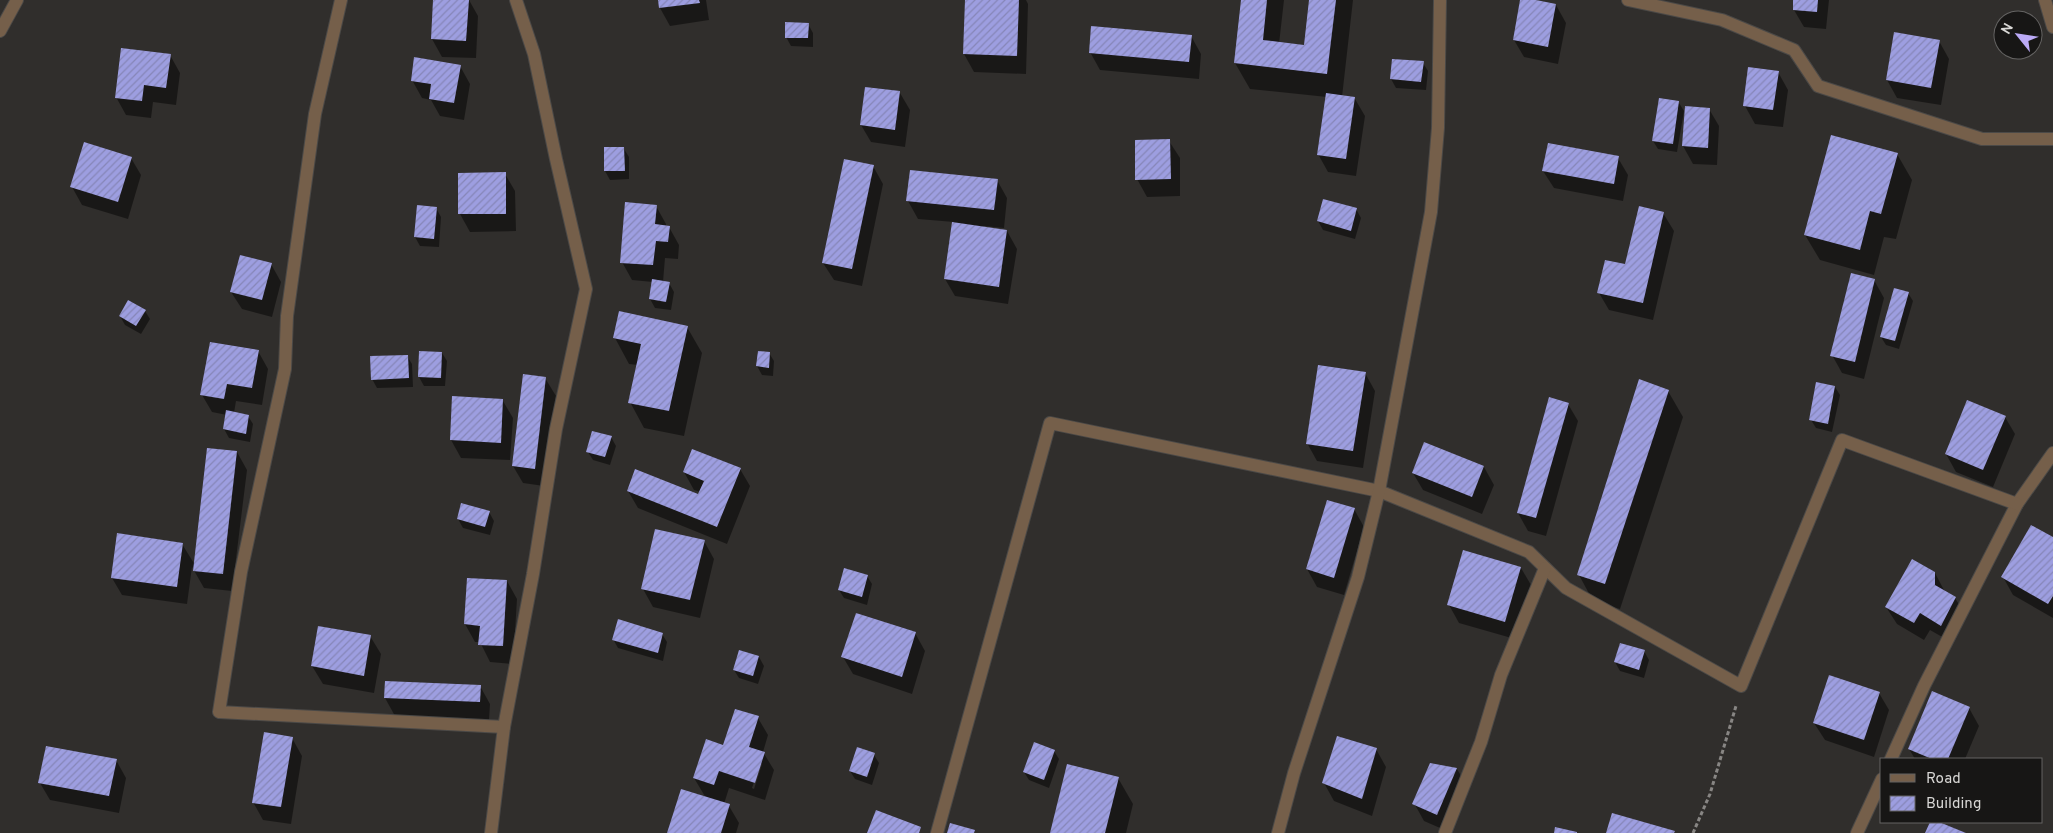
<svg xmlns="http://www.w3.org/2000/svg" width="2053" height="833" viewBox="0 0 2053 833" font-family="Overpass,sans-serif">
<defs>
<pattern id="building-hatch" width="6" height="6" patternUnits="userSpaceOnUse" patternTransform="scale(1.25)"><rect width="6" height="6" fill="#9d9ee0"/><path d="M-1 1l2-2M0 6l6-6M5 7l2-2" fill="none" stroke="#8686b8"/></pattern>
</defs>
<rect width="100%" height="100%" fill="#302e2c"/>
<g fill="#0007" fill-rule="evenodd">
<path d="M435,0H469L478,16L476,58L442,57L432,39Z"/>
<path d="M659,0H706L709,20L670,26L660,8Z"/>
<path d="M966,0H1026L1028,4L1026,74L974,72L964,54Z"/>
<path d="M1242,0H1284L1279,44L1305,47L1310,0H1353L1342,97L1355,99L1365,116L1356,176L1328,172L1318,154L1327,97L1250,89L1235,63Z"/>
<path d="M1522,0L1556,5L1566,23L1558,64L1524,57L1514,40Z"/>
<path d="M1795,0H1829L1826,29L1804,27L1794,10Z"/>
<path d="M808,24L813,33V47L791,46L786,37Z"/>
<path d="M1191,36L1201,54L1199,79L1100,70L1090,52Z"/>
<path d="M1939,41L1949,59L1941,105L1897,98L1887,80Z"/>
<path d="M170,55L180,73L176,105L153,102L151,118L126,115L116,97Z"/>
<path d="M1423,63L1428,71L1426,90L1396,88L1391,79Z"/>
<path d="M460,66L470,84L464,120L440,116L431,100L422,98L412,80Z"/>
<path d="M1778,72L1788,90L1783,127L1755,124L1745,106Z"/>
<path d="M900,93L910,110L905,147L871,142L861,125Z"/>
<path d="M1679,103L1684,111L1677,152L1658,149L1653,141Z"/>
<path d="M1709,109L1719,126L1717,165L1693,164L1683,146Z"/>
<path d="M1169,141L1180,158V196L1147,197L1137,179Z"/>
<path d="M605,149H624L629,157V179L610,180L605,171Z"/>
<path d="M1897,154L1912,180L1896,239L1884,237L1874,275L1820,260L1805,235Z"/>
<path d="M131,158L141,175L128,219L82,205L72,187Z"/>
<path d="M1618,158L1628,175L1623,201L1554,188L1543,171Z"/>
<path d="M873,166L883,184L862,286L834,280L823,263Z"/>
<path d="M911,172L997,180L1007,198L1004,228L984,226L983,228L1007,231L1017,249L1008,304L955,296L945,279L954,222L918,219L908,201Z"/>
<path d="M505,174L515,191L516,231L470,232L460,214L459,175Z"/>
<path d="M656,206L666,224V227H669L679,245L678,259L665,258L663,282L669,283L674,292L671,310L655,308L650,299L653,282L632,280L622,262Z"/>
<path d="M436,208L441,217L439,247L420,246L415,237Z"/>
<path d="M1356,209L1361,218L1355,239L1323,230L1318,221Z"/>
<path d="M1663,213L1674,231L1653,320L1609,310L1599,293L1626,266Z"/>
<path d="M271,264L281,282L272,317L242,309L231,292Z"/>
<path d="M1874,280L1884,298L1864,379L1842,373L1832,355Z"/>
<path d="M1908,293L1913,301L1899,349L1886,345L1881,337Z"/>
<path d="M145,311L150,319L141,334L125,325L120,316Z"/>
<path d="M687,327L702,353L684,436L644,428L630,402L638,365L629,364L615,338Z"/>
<path d="M258,351L268,369L262,405L236,401L234,413L248,416L253,424L250,442L229,438L224,429L227,415L212,412L202,395Z"/>
<path d="M442,353L447,361L445,386H424L419,377Z"/>
<path d="M769,353L774,361L773,376L762,375L757,366Z"/>
<path d="M407,356L412,364L413,387L377,388L372,379Z"/>
<path d="M1365,373L1375,391L1363,468L1317,461L1307,443Z"/>
<path d="M545,378L556,396L544,486L523,483L513,466Z"/>
<path d="M1835,387L1840,395L1832,432L1816,428L1811,420Z"/>
<path d="M1668,391L1683,417L1620,609L1593,601L1579,575Z"/>
<path d="M503,401L513,418L510,460L461,458L451,440Z"/>
<path d="M1568,404L1578,421L1546,536L1528,531L1518,513Z"/>
<path d="M2005,417L2015,434L1993,487L1956,472L1946,454Z"/>
<path d="M611,437L616,446L610,465L593,460L588,452Z"/>
<path d="M1425,444L1484,467L1494,485L1482,514L1423,490L1413,473Z"/>
<path d="M237,452L247,470L232,591L204,588L192,567L187,604L122,595L112,578L182,544L195,565Z"/>
<path d="M740,469L750,486L727,544L638,508L628,491L699,496L701,492L694,490L684,472Z"/>
<path d="M1354,509L1364,527L1344,595L1317,587L1307,569Z"/>
<path d="M489,512L494,521L490,535L463,528L458,519Z"/>
<path d="M2053,539V618L2013,595L2003,577Z"/>
<path d="M704,541L714,559L700,618L653,607L643,589Z"/>
<path d="M1521,568L1531,585L1515,639L1459,623L1449,605Z"/>
<path d="M1935,573L1945,592L1955,598L1966,616L1951,642L1930,630L1924,640L1897,624L1886,607Z"/>
<path d="M867,576L872,584L867,605L844,598L839,590Z"/>
<path d="M468,579L507,581L517,599L513,664L490,662L480,642H475L465,624Z"/>
<path d="M915,633L925,651L912,694L853,674L843,657Z"/>
<path d="M662,634L667,642L663,661L618,648L613,639Z"/>
<path d="M370,636L381,654L374,693L323,684L312,666Z"/>
<path d="M1644,651L1649,660L1644,678L1620,671L1615,662Z"/>
<path d="M740,652L759,657L764,666L758,684L739,678L734,670Z"/>
<path d="M480,686L490,704L489,720L395,716L385,698Z"/>
<path d="M1879,693L1889,710L1874,757L1825,740L1814,723Z"/>
<path d="M1969,708L1979,726L1965,759H1915L1909,749Z"/>
<path d="M758,718L768,735L763,752L774,770L765,800L729,788L724,804L729,806L739,823L736,833H668L706,798L694,778ZM760,764H762L754,789L752,788Z"/>
<path d="M292,738L302,756L291,824L263,820L253,802Z"/>
<path d="M1376,749L1386,767L1372,816L1334,801L1324,783Z"/>
<path d="M1054,751L1059,759L1049,788L1029,780L1024,772Z"/>
<path d="M874,755L879,763L872,785L855,779L850,771Z"/>
<path d="M116,760L126,778L119,813L50,800L40,783Z"/>
<path d="M1457,769L1467,786L1447,831L1424,821L1414,803Z"/>
<path d="M1118,778L1133,804L1126,833H1051Z"/>
</g>
<g fill="url(#building-hatch)">
<path d="M433,0H469L466,41L431,39Z"/>
<path d="M658,0H699L700,3L659,8Z"/>
<path d="M965,0H1019L1017,56L963,54Z"/>
<path d="M1241,0H1267L1263,40L1304,45L1309,0H1336L1327,74L1234,63Z"/>
<path d="M1520,0H1536L1556,4L1548,47L1513,40Z"/>
<path d="M1793,0H1818L1817,12L1793,10Z"/>
<path d="M785,22L809,23L808,38H785Z"/>
<path d="M1091,26L1192,35L1189,62L1089,53Z"/>
<path d="M1894,32L1940,40L1931,88L1886,80Z"/>
<path d="M121,48L171,54L166,88L144,85L142,101L115,98Z"/>
<path d="M414,57L461,65L454,103L429,99L431,84L411,81Z"/>
<path d="M1392,59L1424,61L1421,82L1390,79Z"/>
<path d="M1748,67L1779,71L1773,110L1743,106Z"/>
<path d="M865,87L900,91L895,130L860,125Z"/>
<path d="M1326,93L1355,97L1346,159L1317,155Z"/>
<path d="M1659,98L1679,101L1673,144L1652,141Z"/>
<path d="M1685,106L1710,108L1708,148L1682,146Z"/>
<path d="M1831,135L1898,153L1881,214L1870,211L1860,250L1804,235Z"/>
<path d="M1170,139L1171,179L1135,180V140Z"/>
<path d="M84,142L132,157L118,202L70,187Z"/>
<path d="M1548,143L1619,156L1614,184L1542,171Z"/>
<path d="M604,147H624L625,171H604Z"/>
<path d="M844,159L874,165L852,269L822,263Z"/>
<path d="M910,170L998,179L994,210L906,201Z"/>
<path d="M506,172V214H458V173Z"/>
<path d="M1323,199L1357,208L1351,231L1317,221Z"/>
<path d="M625,202L657,205L655,224L670,226L668,242L656,241L653,265L620,263Z"/>
<path d="M417,205L437,207L434,239L414,237Z"/>
<path d="M1639,206L1664,212L1643,303L1597,293L1605,260L1625,264Z"/>
<path d="M952,222L1007,230L999,287L944,279Z"/>
<path d="M240,255L272,263L262,300L230,292Z"/>
<path d="M1851,273L1875,279L1855,362L1830,356Z"/>
<path d="M652,279L670,282L666,302L649,299Z"/>
<path d="M1894,288L1909,292L1895,341L1880,337Z"/>
<path d="M128,300L146,310L136,326L119,316Z"/>
<path d="M619,311L688,326L669,411L628,403L641,344L613,338Z"/>
<path d="M210,342L259,350L252,388L227,384L224,399L200,395Z"/>
<path d="M419,351L442,352L441,378L418,377Z"/>
<path d="M758,351L770,352L769,368L756,366Z"/>
<path d="M408,355L409,378L371,380L370,356Z"/>
<path d="M1318,365L1366,372L1353,451L1306,444Z"/>
<path d="M523,374L546,377L535,469L512,466Z"/>
<path d="M1639,379L1669,390L1605,584L1577,575Z"/>
<path d="M1816,382L1835,386L1828,424L1809,420Z"/>
<path d="M452,396L503,399L501,443L450,440Z"/>
<path d="M1549,397L1569,403L1536,518L1517,513Z"/>
<path d="M1967,400L2006,416L1983,470L1945,454Z"/>
<path d="M226,410L249,415L246,434L223,429Z"/>
<path d="M592,431L612,436L605,457L586,452Z"/>
<path d="M1424,442L1484,466L1472,497L1412,473Z"/>
<path d="M207,448L237,451L223,574L193,571Z"/>
<path d="M692,449L741,468L717,527L627,491L635,469L698,494L704,481L683,472Z"/>
<path d="M1327,500L1355,508L1334,578L1306,569Z"/>
<path d="M461,503L490,511L485,527L457,519Z"/>
<path d="M2031,525L2053,537V596L2048,604L2001,577Z"/>
<path d="M655,529L705,540L690,600L641,589Z"/>
<path d="M117,533L183,543L177,587L111,578Z"/>
<path d="M1463,550L1521,567L1505,622L1447,605Z"/>
<path d="M1912,559L1935,572V585L1956,597L1941,626L1920,613L1914,623L1885,607Z"/>
<path d="M844,568L868,575L862,597L838,590Z"/>
<path d="M467,578L507,580L503,646L478,645L480,626L464,624Z"/>
<path d="M856,613L916,632L902,677L841,657Z"/>
<path d="M618,619L663,633L658,653L612,640Z"/>
<path d="M318,626L371,635L364,676L311,666Z"/>
<path d="M1620,643L1645,650L1639,670L1614,662Z"/>
<path d="M739,650L759,656L753,676L733,670Z"/>
<path d="M1829,675L1880,692L1864,740L1813,723Z"/>
<path d="M385,681L481,685L480,702L384,698Z"/>
<path d="M1932,691L1970,707L1948,759H1932L1908,749Z"/>
<path d="M735,709L759,716L749,747L765,752L755,783L719,771L714,785L693,778L706,739L723,745Z"/>
<path d="M264,732L293,737L281,807L252,803Z"/>
<path d="M1337,736L1377,748L1362,799L1322,783Z"/>
<path d="M1034,742L1055,750L1044,780L1023,772Z"/>
<path d="M46,746L117,759L109,796L38,783Z"/>
<path d="M857,747L875,753L867,777L849,771Z"/>
<path d="M1430,763L1457,768L1437,815L1412,804Z"/>
<path d="M1067,764L1119,777L1105,833H1050Z"/>
<path d="M681,789L730,804L721,833H667Z"/>
<path d="M876,810L921,827L919,833H867Z"/>
<path d="M1612,813L1675,831L1674,833H1606Z"/>
<path d="M1930,822H1939L1966,833H1925Z"/>
<path d="M950,823L975,830L974,833H947Z"/>
<path d="M1555,827L1577,832V833H1554Z"/>
</g>
<g fill="none" stroke-linecap="round" stroke-linejoin="round">
<defs>
<g id="minor">
<path d="M341,0L315,114L287,316L285,369L241,572L219,712L504,727"/>
<path d="M1628,0L1722,20L1794,50L1818,86L1982,139H2053"/>
<path d="M2045,0L2053,27"/>
<path d="M0,31L17,0"/>
<path d="M1891,759L1924,686L2017,504L2053,453"/>
<path d="M491,833L504,727L533,574L556,429L586,289L556,159L534,54L516,0"/>
<path d="M937,833L1050,423L1379,491L1529,552L1566,588L1741,686L1842,440L2017,504"/>
<path d="M1278,833L1294,773L1358,577L1379,491L1431,212L1438,128L1440,0"/>
<path d="M1445,833L1481,742L1501,675L1545,568"/>
<path d="M1857,833L1882,779"/>
</g>
</defs>
<use href="#minor" stroke="#4b4947" stroke-width="14"/>
<path stroke="#888684" stroke-width="3" stroke-dasharray="4 2.5" stroke-linecap="butt" d="M1693,833L1710,794L1736,706"/>
<use href="#minor" stroke="#755f4a" stroke-width="12"/>
</g>
<rect x="1880" y="758" width="162" height="65" fill="#171615" stroke="#646362"/>
<rect x="1890" y="774" width="25" height="8" fill="#755f4a" stroke="#646362"/>
<text x="1926" y="783" font-size="15" fill="#d8d7d5">Road</text>
<rect x="1890" y="796" width="25" height="15" fill="url(#building-hatch)" stroke="#646362"/>
<text x="1926" y="808" font-size="15" fill="#d8d7d5">Building</text>
<g transform="translate(2018 35) rotate(300)"><circle r="24" fill="#171615" stroke="#646362"/>
<path d="M0-4L9 19L0 12L-9 19Z" fill="#bbaaf6"/>
<text y="-8" font-size="14" font-weight="bold" text-anchor="middle" fill="#d8d7d5">N</text>
</g>
</svg>
